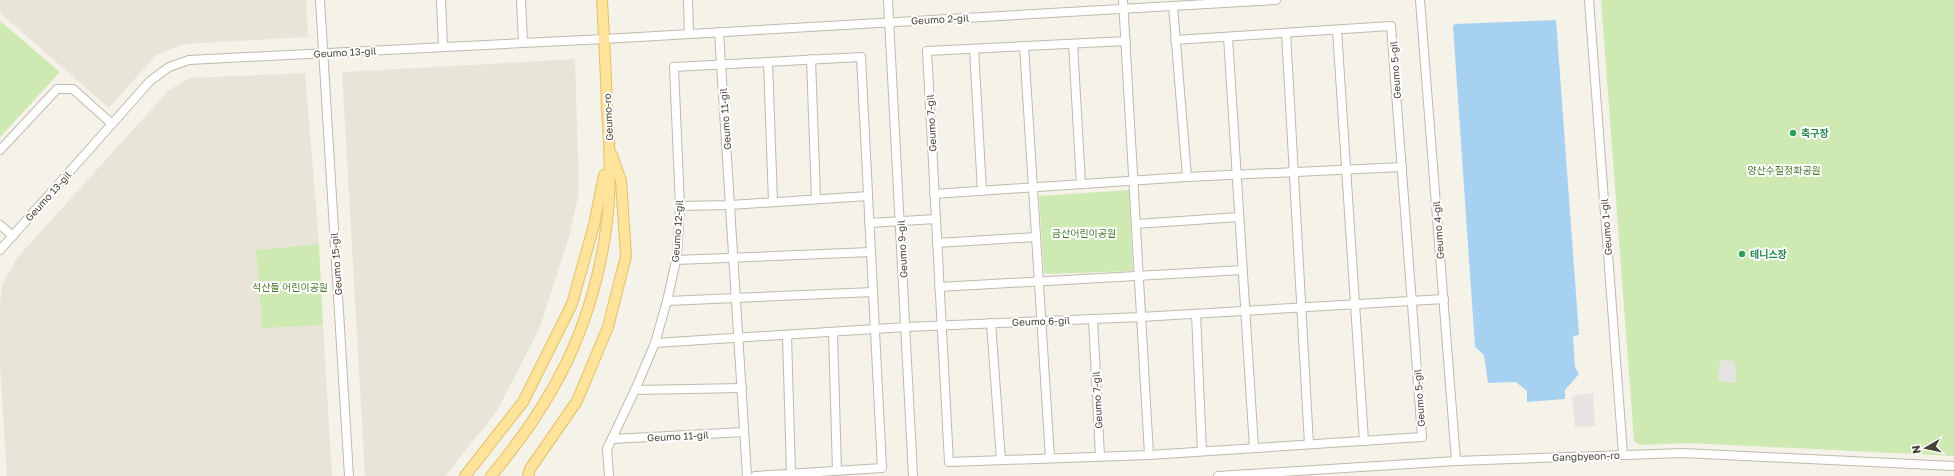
<svg xmlns="http://www.w3.org/2000/svg" width="1954" height="476" viewBox="0 0 1954 476" font-family="'Golos Text','Noto Sans KR',sans-serif">
<rect width="100%" height="100%" fill="#f5f2ea"/>
<g fill="#e9e4d8">
<path d="M0,0H306L308,37L185,44L157,54L109,108L0,13Z"/>
<path d="M575,59L579,193L569,237L540,327L497,411L445,476H365L342,72Z"/>
<path d="M305,73L319,244L256,250L262,327L323,325L332,476H7L0,365V305L2,285L17,258L169,90L190,78Z"/>
</g>
<g fill="#cfe9b3">
<path d="M1601,0H1954V456L1690,443L1640,445L1634,441Z"/>
<path d="M0,21L60,72L0,137Z"/>
<path d="M1129,190L1133,271L1044,274L1039,196Z"/>
<path d="M319,244L323,325L262,328L256,250Z"/>
</g>
<g fill="#e6e4e1">
<path d="M1720,360L1735,361L1736,383L1718,381Z"/>
<path d="M1593,393L1595,426L1575,427L1572,396Z"/>
</g>
<path fill="#a7d1f1" d="M1556,20L1579,335L1573,336L1575,367L1579,374L1565,390V399L1527,402V391L1516,382L1488,383L1484,355L1475,347L1453,26L1455,24Z"/>
<g fill="none" stroke-linecap="round" stroke-linejoin="round">
<defs>
<g id="minor">
<path d="M320,0L349,476"/>
<path d="M441,0L443,47"/>
<path d="M521,0L523,42"/>
<path d="M688,0L689,34"/>
<path d="M888,0L913,476"/>
<path d="M1123,0L1149,455"/>
<path d="M1420,0L1456,461"/>
<path d="M1589,0L1623,454"/>
<path d="M1173,6L1187,177"/>
<path d="M1337,30L1364,441"/>
<path d="M719,32L747,476"/>
<path d="M1286,33L1309,444"/>
<path d="M1228,37L1254,448"/>
<path d="M1126,41L927,51L949,462L1149,455L1422,437L1391,26L1175,40"/>
<path d="M1073,44L1081,184"/>
<path d="M1024,46L1050,458"/>
<path d="M974,49L982,191"/>
<path d="M811,59L816,199"/>
<path d="M768,62L773,202"/>
<path d="M0,150L57,89H73L112,124"/>
<path d="M934,194L1187,177L1402,167"/>
<path d="M680,206L730,205L868,196"/>
<path d="M869,223L936,219"/>
<path d="M1136,224L1239,217"/>
<path d="M0,225L13,236"/>
<path d="M937,243L1036,237"/>
<path d="M0,250L150,81L169,67L189,60L604,39L1276,0"/>
<path d="M676,260L871,252"/>
<path d="M939,287L1243,270"/>
<path d="M667,301L873,292"/>
<path d="M1196,314L1202,451"/>
<path d="M1093,319L1100,456"/>
<path d="M991,323L1001,460"/>
<path d="M833,332L837,471"/>
<path d="M787,335L791,474"/>
<path d="M655,343L906,327L1141,317L1444,299"/>
<path d="M635,390L742,388"/>
<path d="M612,439L744,432"/>
<path d="M609,476L607,449L635,390L655,343L667,301L677,256L680,206L674,67L861,57L882,468L755,476"/>
<path d="M1218,476L1456,461L1683,453L1954,466"/>
</g>
<g id="major">
<path d="M465,476L523,402L572,304L594,225L604,175"/>
<path d="M491,476C553,402 590,332 605,236C612,194 610,151 607,109C606,73 604,36 602,0"/>
<path d="M528,476L530,469L577,401L608,327L626,256L621,181L612,155"/>
</g>
</defs>
<use href="#minor" stroke="#c0baac" stroke-width="10"/>
<use href="#major" stroke="#e4c169" stroke-width="12"/>
<use href="#minor" stroke="#fff" stroke-width="8"/>
<use href="#major" stroke="#fee39a" stroke-width="10"/>
</g>
<g fill="#2e9e5b" stroke="#fff" stroke-width="1.5">
<circle cx="1793" cy="133" r="4"/>
<circle cx="1742" cy="254" r="4"/>
</g>
<g text-anchor="middle" dominant-baseline="central" stroke-width="4" stroke-linejoin="round" paint-order="stroke">
<g font-size="10" fill="#494338" stroke="#fff">
<text transform="translate(940 19) rotate(-3)">Geumo 2-gil</text>
<text transform="translate(345 52) rotate(-3)">Geumo 13-gil</text>
<text transform="translate(1395 70) rotate(-94)">Geumo 5-gil</text>
<text transform="translate(608 117) rotate(-93)">Geumo-ro</text>
<text transform="translate(725 119) rotate(-94)">Geumo 11-gil</text>
<text transform="translate(931 123) rotate(-93)">Geumo 7-gil</text>
<text transform="translate(48 196) rotate(-48)">Geumo 13-gil</text>
<text transform="translate(1606 227) rotate(-94)">Geumo 1-gil</text>
<text transform="translate(1438 230) rotate(-94)">Geumo 4-gil</text>
<text transform="translate(677 231) rotate(-86)">Geumo 12-gil</text>
<text transform="translate(902 249) rotate(-93)">Geumo 9-gil</text>
<text transform="translate(336 264) rotate(-94)">Geumo 15-gil</text>
<text transform="translate(1041 321) rotate(-2)">Geumo 6-gil</text>
<text transform="translate(1419 398) rotate(-94)">Geumo 5-gil</text>
<text transform="translate(1097 400) rotate(-93)">Geumo 7-gil</text>
<text transform="translate(678 436) rotate(-3)">Geumo 11-gil</text>
<text transform="translate(1586 456) rotate(-2)">Gangbyeon-ro</text>
</g>
<g font-size="10" font-weight="bold" fill="#27864d" stroke="#fff" text-anchor="start">
<text x="1801" y="133">축구장</text>
<text x="1750" y="254">테니스장</text>
</g>
<g font-size="10" fill="#477b2a" stroke="#fff">
<text x="1784" y="170">양산수질정화공원</text>
<text x="1084" y="233">금산어린이공원</text>
<text x="290" y="287">석산들 어린이공원</text>
</g>
</g>
<g transform="translate(1926 448) rotate(261)" stroke="#ffffff" stroke-width="3" paint-order="stroke">
<path d="M0-3L7 15L0 10L-7 15Z" fill="#494338"/>
<text y="-6" font-size="11" font-weight="bold" text-anchor="middle" fill="#494338">N</text>
</g>
</svg>
